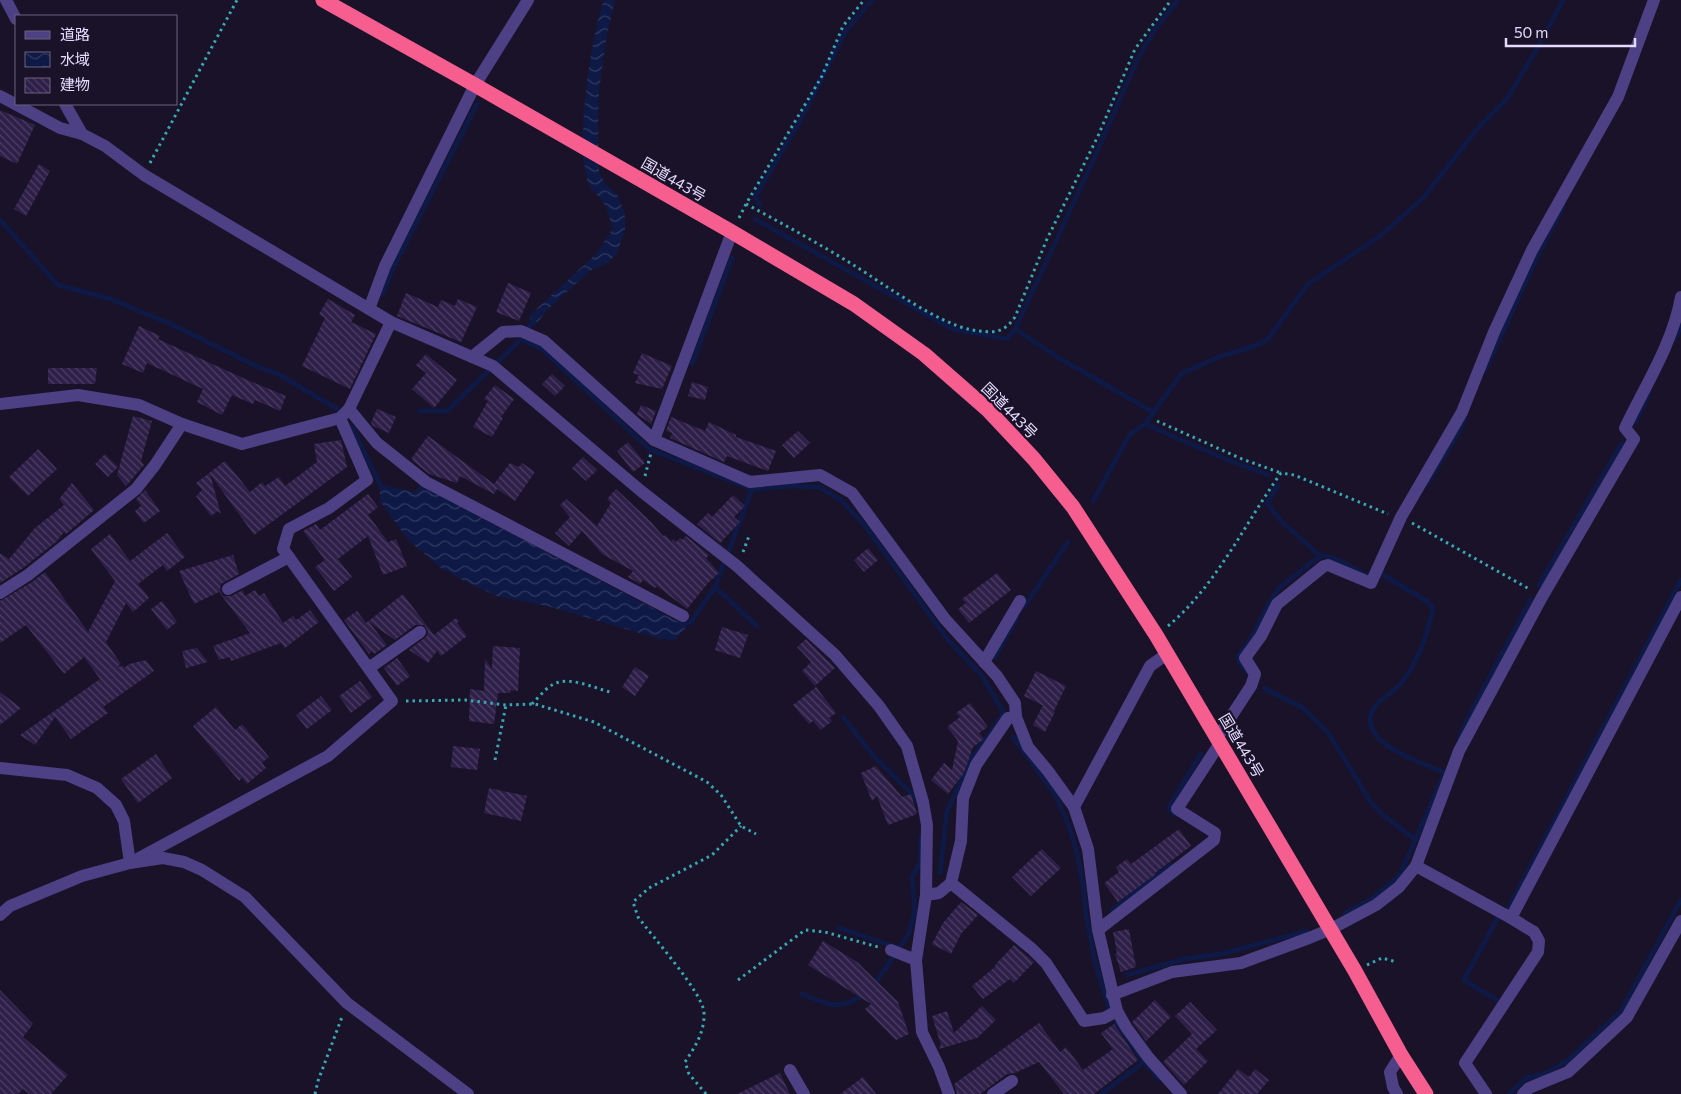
<svg xmlns="http://www.w3.org/2000/svg" width="1681" height="1094" viewBox="0 0 1681 1094" font-family="Commissioner,'Noto Sans JP',sans-serif">
<defs>
<pattern id="water-waves" width="16" height="10" patternUnits="userSpaceOnUse" patternTransform="scale(1.25)"><rect width="16" height="10" fill="#0e1945"/><path d="M0 5q4-4 8 0t8 0" fill="none" stroke="#313a61"/></pattern>
<pattern id="building-back-hatch" width="6" height="6" patternUnits="userSpaceOnUse" patternTransform="scale(1.25)"><rect width="6" height="6" fill="#2e1f48"/><path d="M-1 5l2 2M0 0l6 6M5-1l2 2" fill="none" stroke="#4c3f63"/></pattern>
</defs>
<rect width="100%" height="100%" fill="#191228"/>
<g fill="url(#water-waves)">
<path d="M604,0H615L607,35L599,90L598,122L599,171L604,182L618,196L625,215V230L617,253L608,263L591,270L547,310L534,327L529,316L596,254L612,230C611,220 607,206 600,198C597,194 592,191 590,187C573,153 591,35 604,0Z"/>
<path d="M380,484L415,492L420,485L677,621L685,620L690,623L675,640L660,639L551,607L497,596L468,583L441,568L408,540L380,501Z"/>
</g>
<g fill="none" stroke-linecap="round" stroke-linejoin="round">
<g stroke="#0e1945" stroke-width="5">
<path d="M760,205L755,197L800,121L846,30L872,0"/>
<path d="M755,219L953,329L1007,339L1015,329L1092,163L1138,58L1154,31L1178,0"/>
<path d="M0,220L58,285L111,299L175,326L254,365L280,375L337,409"/>
<path d="M382,295L392,270L477,104"/>
<path d="M1015,329L1059,358L1153,412"/>
<path d="M521,339L543,350L649,449L752,489L791,486L819,487L841,500L866,527L948,640L982,676L1003,711L1002,716L972,758L947,811L940,873"/>
<path d="M1675,339L1681,326"/>
<path d="M692,364L732,258"/>
<path d="M1485,371L1538,255L1563,207"/>
<path d="M420,411H447L521,339L535,318"/>
<path d="M1635,423L1649,394"/>
<path d="M1145,424L1230,461L1269,475"/>
<path d="M352,427L380,484"/>
<path d="M1427,484L1459,432L1465,418"/>
<path d="M1278,485L1267,503L1282,522L1320,556"/>
<path d="M1093,501L1130,434L1145,424L1181,374L1216,358L1257,345L1268,339L1307,285L1380,236L1423,198L1478,128L1507,99L1539,45L1563,0"/>
<path d="M729,550L752,489"/>
<path d="M1380,573L1428,602L1433,608C1427,635 1419,660 1402,682C1395,692 1379,699 1374,708C1353,742 1423,763 1445,773"/>
<path d="M1539,585L1622,443"/>
<path d="M715,587L757,626"/>
<path d="M1024,607L1068,542"/>
<path d="M690,623L715,587L723,565"/>
<path d="M995,657L1017,618"/>
<path d="M1247,672L1239,662V655L1252,637L1268,605L1279,588L1320,556C1332,554 1354,569 1366,575"/>
<path d="M1264,688L1303,708L1329,734L1370,801L1384,816L1416,840"/>
<path d="M843,717L872,754L917,799V802"/>
<path d="M1013,737L1056,796L1069,826L1077,853L1083,884L1086,915L1095,962L1109,1008"/>
<path d="M1459,739L1469,716L1531,599"/>
<path d="M1175,815L1169,809L1170,805L1201,754"/>
<path d="M1508,909L1681,580"/>
<path d="M1112,910L1171,865"/>
<path d="M1345,913L1373,898L1400,875L1445,772"/>
<path d="M1497,919L1464,980L1500,1002L1498,1005"/>
<path d="M839,928L899,948L909,933L915,912L912,877L920,863L921,836"/>
<path d="M1127,975L1184,959L1221,954L1307,931"/>
<path d="M874,985L896,953"/>
<path d="M802,994C826,1004 840,1012 864,994"/>
<path d="M1116,1022L1144,1062L1159,1079"/>
<path d="M1101,1094L1144,1062"/>
<path d="M1509,1094L1526,1078L1544,1074L1567,1061L1621,1011L1681,900"/>
</g>
</g>
<g fill="url(#building-back-hatch)">
<path d="M0,110L35,125L17,164L0,156Z"/>
<path d="M39,164L50,171L26,216L14,209Z"/>
<path d="M508,283L531,293L519,321L496,312Z"/>
<path d="M406,293L438,307L441,300L455,306L458,299L477,307L461,342L397,316Z"/>
<path d="M328,299L355,315L351,322L376,334L350,389L302,366L325,318L319,314Z"/>
<path d="M139,326L160,336L158,339L245,379L286,396L280,411L255,400L253,404L232,395L222,415L197,402L203,389L147,363L143,373L122,364Z"/>
<path d="M642,353L672,366L662,389L635,383L639,375L633,373Z"/>
<path d="M426,354L457,380L434,408L412,389L426,373L416,365Z"/>
<path d="M48,368H97L95,384H48Z"/>
<path d="M552,374L565,386L555,396L542,384Z"/>
<path d="M692,382L708,387L705,400L688,396Z"/>
<path d="M495,385L514,399L501,417L503,418L492,437L473,427L488,401L484,399Z"/>
<path d="M641,405L656,411L651,424L637,414Z"/>
<path d="M377,409L396,417L389,433L373,426L371,423Z"/>
<path d="M133,416L152,421L141,461L144,465L126,486L117,475Z"/>
<path d="M671,417L705,431L709,422L736,435V437L776,451L768,471L727,456L724,462L670,438L672,433L666,431Z"/>
<path d="M798,431L810,443L794,458L782,445Z"/>
<path d="M428,436L494,484L510,463L519,467L522,463L535,472L515,501L497,489L494,494L460,476L457,483L429,474L412,460L414,458L411,459Z"/>
<path d="M341,440L347,467L254,535L210,474L221,514L218,511L211,516L196,496L202,490L196,483L225,461L250,492L262,482L265,486L279,477L285,486L317,462L314,444Z"/>
<path d="M628,442L645,463L633,472L617,451Z"/>
<path d="M38,449L57,469L28,496L9,477Z"/>
<path d="M105,454L118,467L108,477L95,464Z"/>
<path d="M583,457L597,470L586,481L572,468Z"/>
<path d="M72,483L94,510L66,534L64,532L56,542L23,568L0,583V553L9,559L35,528L64,505L59,499Z"/>
<path d="M616,489L650,521L663,536L665,535L671,541L673,539L676,542L680,538L682,540L686,536L709,555L706,558L719,573L708,583L687,609L657,586L655,588L643,580L640,584L628,577L633,571L602,554L582,531L569,546L555,533L570,517L560,505L566,499L597,526L611,503L607,499Z"/>
<path d="M145,490L160,511L144,523L135,511L141,506L136,499Z"/>
<path d="M368,494L378,507L368,515L388,542L396,539L407,566L383,575L368,536L338,559L352,577L334,591L315,567L325,560L303,531L316,524L320,530Z"/>
<path d="M733,495L745,506L734,517L740,522L720,543L697,524L708,513L712,517Z"/>
<path d="M167,533L185,557L167,571L163,565L138,584L149,598L133,612L126,603L106,642L121,664L117,667L123,666L124,668L129,664L146,660L154,671L103,707L108,713L71,739L55,717L35,745L20,735L100,679L84,657L64,674L26,625L0,643V601L32,582L45,572L88,632L115,581L91,549L110,534L130,561Z"/>
<path d="M868,548L878,560L864,572L854,560Z"/>
<path d="M233,555L239,574L221,584L220,589L223,596H231L243,590L245,596L255,590L259,596L264,593L283,623L293,616L296,620L310,610L319,622L285,648L281,643L231,661L230,657L219,660L213,646L250,633L219,592L194,604L179,571Z"/>
<path d="M997,573L1011,590L969,623L958,609L966,603L962,599Z"/>
<path d="M403,594L434,635L456,618L459,621L457,623L467,636L441,656L437,651L428,663L409,650L427,636L428,631L424,625H415L395,640L369,622L387,645L374,654L372,651L369,654L344,620L357,611L366,623Z"/>
<path d="M162,601L177,622L167,630L151,609Z"/>
<path d="M722,627L748,635L740,658L715,650Z"/>
<path d="M806,639L835,668L815,686L802,671L811,662L797,647Z"/>
<path d="M493,646L520,648L518,691L510,690L511,693H498L494,724L469,721L470,689L484,691L485,659L492,669Z"/>
<path d="M197,648L208,662L186,668L182,651Z"/>
<path d="M397,658L410,676L397,686L384,668Z"/>
<path d="M635,667L649,676L635,696L622,687Z"/>
<path d="M1036,671L1066,686L1054,711L1024,696Z"/>
<path d="M360,681L372,697L351,713L339,696Z"/>
<path d="M816,687L836,713L829,718L832,721L821,730L813,721L809,724L793,705Z"/>
<path d="M0,692L21,708L0,725Z"/>
<path d="M321,696L332,710L307,729L296,715Z"/>
<path d="M970,703L988,727L979,733L984,739L973,747L964,773L948,794L931,780L944,763L952,770L958,741L947,727L960,717L956,713Z"/>
<path d="M1043,705L1055,712L1045,732L1033,725Z"/>
<path d="M216,707L235,730L242,724L269,757L262,763L266,768L247,784L242,778L239,781L193,726Z"/>
<path d="M453,746L480,749L477,770L451,767Z"/>
<path d="M156,754L172,778L138,803L121,779Z"/>
<path d="M876,766L902,797L911,794L917,814L888,825L877,796L872,801L861,773Z"/>
<path d="M489,788L527,796L521,821L484,813Z"/>
<path d="M1179,829L1191,846L1155,873L1156,874L1118,902L1104,883L1119,872L1116,867L1127,859L1131,864Z"/>
<path d="M1042,849L1061,868L1031,896L1012,877Z"/>
<path d="M961,902L978,915L961,934L951,954L932,944L943,923Z"/>
<path d="M1129,929L1136,967L1121,972L1115,954L1117,953L1113,932Z"/>
<path d="M823,941L857,962L898,1002L909,1034L896,1040L865,1009L871,1004L808,965Z"/>
<path d="M1014,945L1034,962L1014,983L1010,979L983,999L972,986L996,966L995,965Z"/>
<path d="M0,990L33,1024L23,1037L68,1075L51,1094H29L23,1089L18,1094H0Z"/>
<path d="M1155,1000L1171,1017L1146,1041L1132,1022Z"/>
<path d="M1190,1002L1217,1030L1196,1049L1208,1061L1184,1085L1163,1062L1192,1034L1175,1016Z"/>
<path d="M982,1006L996,1020L977,1038L939,1049V1047L941,1045L932,1016L947,1011L954,1033Z"/>
<path d="M1039,1023L1060,1052L1066,1047L1083,1070L1113,1049L1101,1033L1114,1024L1138,1060L1094,1094H1064L1039,1062L1015,1073L1007,1074L980,1094H957L954,1084Z"/>
<path d="M1238,1069L1249,1077L1255,1069L1269,1080L1257,1094H1218Z"/>
<path d="M780,1073L790,1094H737Z"/>
<path d="M863,1077L876,1094H840Z"/>
</g>
<g fill="none" stroke-linecap="round" stroke-linejoin="round">
<g stroke="#38a8b4" stroke-width="3" stroke-dasharray="2.5 4" stroke-linecap="butt">
<path d="M150,163L237,0"/>
<path d="M746,204C783,224 820,244 855,266C887,286 937,323 972,330C993,333 1003,334 1015,317L1047,239L1098,136L1135,49L1171,0"/>
<path d="M739,218L746,204L822,76L843,26L864,0"/>
<path d="M1157,421L1242,459L1281,473"/>
<path d="M645,476L651,453"/>
<path d="M1412,523L1531,590"/>
<path d="M743,552L749,536"/>
<path d="M1168,626C1217,585 1245,523 1281,473L1294,475L1388,514"/>
<path d="M406,701L465,700L506,705L535,704L594,722L707,782L721,795L741,826L756,834"/>
<path d="M532,704C538,698 545,689 552,685C568,675 594,688 610,692"/>
<path d="M495,760L506,705"/>
<path d="M1367,965L1382,958L1397,962"/>
<path d="M738,980L805,930L825,932L878,947"/>
<path d="M315,1094L318,1081L342,1017"/>
<path d="M706,1094L689,1074L685,1062C695,1047 705,1032 704,1012C702,992 652,936 638,917L633,902L649,888L712,855L741,826"/>
</g>
<g stroke="#4d4084" stroke-width="12">
<path d="M6,0L16,19"/>
<path d="M0,96L60,128L82,134"/>
<path d="M65,104L82,134L105,146L144,175L391,322L493,366L641,491L737,566L835,655L879,706L907,746L923,802L927,825L926,895L916,960L922,1032L939,1067L949,1094"/>
<path d="M369,309L385,266L475,85L528,0"/>
<path d="M472,357L503,332L521,331L544,341L654,440L750,482L820,475L852,493L945,619L997,676L1015,703L1016,717L1028,747L1048,771L1074,807L1088,849L1098,930L1117,1011L1126,1027L1148,1057L1181,1094"/>
<path d="M0,404L78,395L139,405L182,424"/>
<path d="M349,409L377,443L426,482L683,616"/>
<path d="M654,440L732,232"/>
<path d="M228,589L289,557"/>
<path d="M0,593L28,575L136,489L155,465L182,424L242,444L340,418L349,409L391,322"/>
<path d="M984,662L1020,601"/>
<path d="M369,668L420,632"/>
<path d="M1217,738L1251,686L1255,674L1245,658L1261,636L1277,604L1324,566L1328,565L1371,583L1401,517L1462,412L1494,332L1532,250L1618,97L1654,0"/>
<path d="M0,768L67,775L97,788L116,805L124,821L130,863"/>
<path d="M1074,807L1150,666L1167,654"/>
<path d="M130,863L328,756L392,701L283,549L289,529L329,508L367,480L340,418"/>
<path d="M1416,866L1511,918L1534,932L1539,941L1538,952L1465,1063L1486,1094"/>
<path d="M951,883L961,841L963,798L976,765L1008,718L1016,717"/>
<path d="M926,895L939,893L951,883L1032,949L1046,963L1084,1021L1104,1018L1117,1011"/>
<path d="M0,915L10,906L82,876L130,863L163,858L184,862L202,870L245,897L347,1003L468,1094"/>
<path d="M1511,918L1681,597"/>
<path d="M1098,930L1214,840L1215,833L1177,809L1220,743"/>
<path d="M891,950L916,960"/>
<path d="M1112,995L1172,972L1241,963L1309,938L1331,929L1376,905L1399,887L1416,866L1459,751L1542,597L1634,439L1625,428C1645,386 1673,343 1681,297"/>
<path d="M790,1070L804,1094"/>
<path d="M993,1094L1012,1081"/>
<path d="M1397,1094L1393,1087L1390,1072L1401,1055"/>
<path d="M1523,1094L1529,1088L1568,1072L1627,1017L1681,921"/>
</g>
<path stroke="#f55e8e" stroke-width="15" d="M323,0L475,85L732,232L854,304L924,354L988,410L1034,459L1073,507L1156,635L1355,971L1401,1055L1426,1094"/>
</g>
<g text-anchor="middle" dominant-baseline="central" stroke-width="4.5" stroke-linejoin="round" paint-order="stroke">
<g font-size="15" fill="#e4dbfd" stroke="#191228">
<text transform="translate(674 179) rotate(30)">国道443号</text>
<text transform="translate(1010 410) rotate(45)">国道443号</text>
<text transform="translate(1242 745) rotate(59)">国道443号</text>
</g>
</g>
<rect x="15" y="15" width="162" height="90" fill="#191228" stroke="#6a627d"/>
<rect x="25" y="31" width="25" height="8" fill="#4d4084" stroke="#6a627d"/>
<text x="60" y="40" font-size="15" fill="#e4dbfd">道路</text>
<rect x="25" y="52" width="25" height="15" fill="url(#water-waves)" stroke="#6a627d"/>
<text x="60" y="65" font-size="15" fill="#e4dbfd">水域</text>
<rect x="25" y="78" width="25" height="15" fill="url(#building-back-hatch)" stroke="#6a627d"/>
<text x="60" y="90" font-size="15" fill="#e4dbfd">建物</text>
<path d="M1506 38v8h129v-8" fill="none" stroke="#e4dbfd" stroke-width="2.5"/>
<text x="1514" y="38" font-size="15" fill="#e4dbfd" stroke="#191228" stroke-width="4" paint-order="stroke">50 m</text>
</svg>
